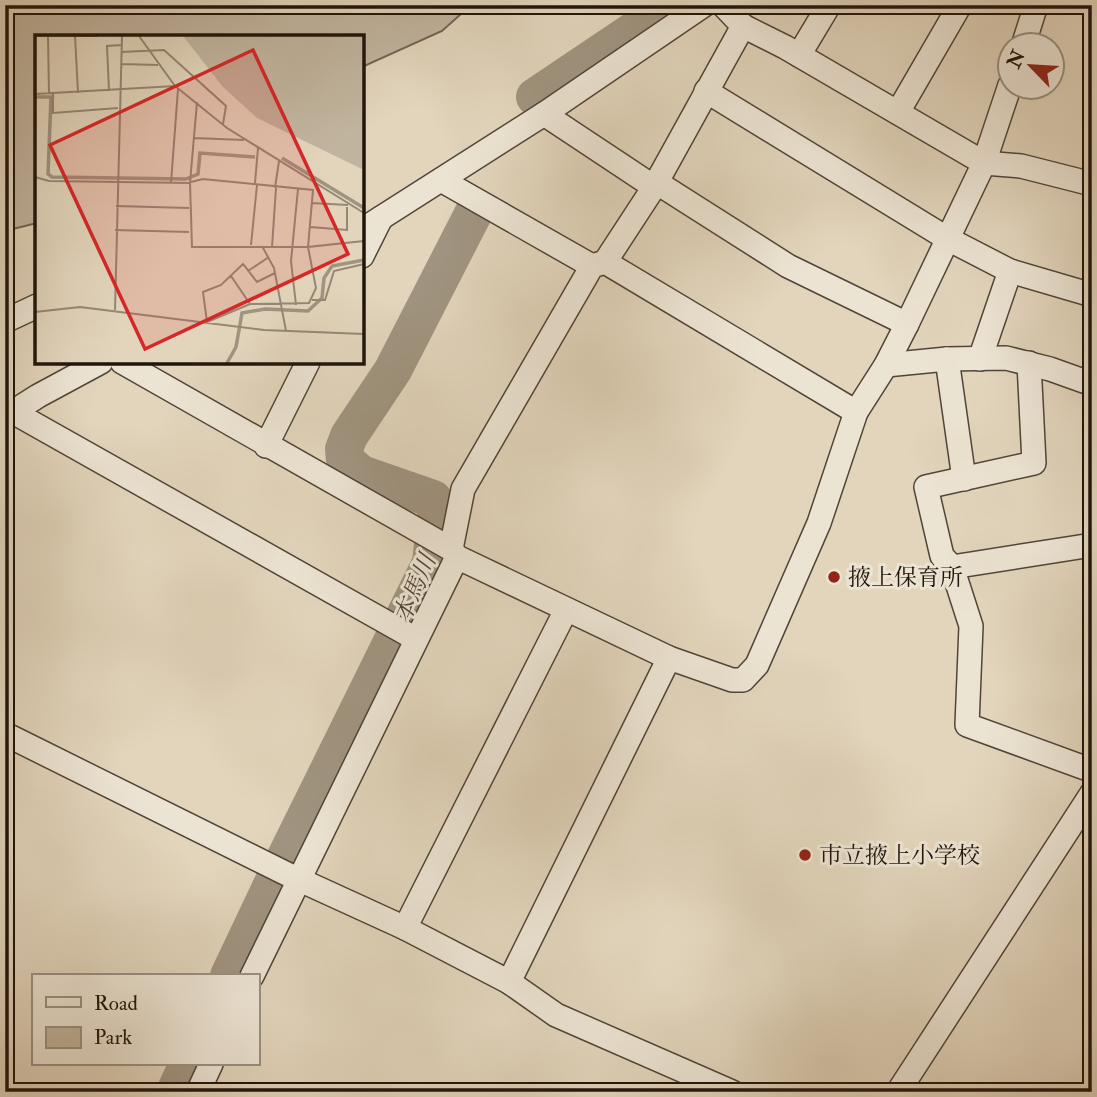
<svg xmlns="http://www.w3.org/2000/svg" width="1097" height="1097" viewBox="0 0 1097 1097" font-family="'IM FELL Double Pica','Noto Serif JP',serif">
<rect width="100%" height="100%" fill="#e2d5bc"/>
<filter id="stains"><feTurbulence type="fractalNoise" baseFrequency=".00286" numOctaves="4"/><feColorMatrix values="0 0 0 0 .2 0 0 0 0 .09 0 0 0 0 .02 0 0 0 .5 -.17"/></filter>
<radialGradient id="worn" r=".72"><stop offset=".6" stop-color="#630" stop-opacity="0"/><stop offset="1" stop-color="#630" stop-opacity=".3"/></radialGradient>
<path fill="#c1b49e" stroke="#706455" stroke-width="2" d="M5,5H471L442,31L362,67V37H37V223L5,231Z"/>
<g fill="none" stroke-linecap="round" stroke-linejoin="round">
<g stroke="#a09480" stroke-width="38">
<path d="M535,97L672,5"/>
<path d="M229,976L274,881L431,563L437,506L433,499L361,474L345,460L344,449L349,436L393,370L473,214"/>
<path d="M175,1092L188,1064"/>
</g>
<defs>
<g id="street">
<path d="M723,5L743,26"/>
<path d="M1023,46L1036,5"/>
<path d="M799,55L829,5"/>
<path d="M1010,85L984,163L1021,166L1092,184"/>
<path d="M706,91L948,239L1010,271L1092,295"/>
<path d="M898,112L960,5"/>
<path d="M544,114L654,187"/>
<path d="M441,180L592,266"/>
<path d="M656,182L788,266L907,324"/>
<path d="M362,230L544,114L704,5"/>
<path d="M362,256L381,218"/>
<path d="M605,262L856,412"/>
<path d="M5,321L37,306"/>
<path d="M947,359L964,479"/>
<path d="M980,359L1010,271"/>
<path d="M122,362L451,549L457,557L669,658L732,680H743L757,665L819,523L856,412L886,365L907,324L984,163L785,47L743,26L654,187L605,262L592,266L463,489L451,549"/>
<path d="M1029,363L1034,463L926,487L942,556L952,567L971,626L967,725L1085,768H1092"/>
<path d="M886,365L947,359L1006,358L1050,369L1092,384"/>
<path d="M13,412L416,639"/>
<path d="M5,417L38,396L101,362"/>
<path d="M266,446L308,362"/>
<path d="M952,567L1092,545"/>
<path d="M5,734L289,875L405,928L509,982L556,1015L732,1092"/>
<path d="M405,928L566,610"/>
<path d="M252,976L457,557"/>
<path d="M509,982L669,658"/>
<path d="M198,1092L211,1064"/>
<path d="M898,1092L1092,793"/>
</g>
</defs>
<use href="#street" stroke="#504538" stroke-width="26"/>
<use href="#street" stroke="#ece4d3" stroke-width="23"/>
</g>
<g fill="#8f2418" stroke="#ece4d3" stroke-width="2.5">
<circle cx="834" cy="577" r="7"/>
<circle cx="805" cy="855" r="7"/>
</g>
<g text-anchor="middle" dominant-baseline="central" stroke-width="6" stroke-linejoin="round" paint-order="stroke">
<g font-size="23" fill="#20150c" stroke="#ece4d3" text-anchor="start">
<text x="848" y="577">掖上保育所</text>
<text x="819" y="855">市立掖上小学校</text>
</g>
<g font-size="24" font-style="italic" fill="#53483a" stroke="#ece4d3">
<text transform="translate(415 589) rotate(-67)">本馬川</text>
</g>
</g>
<g transform="translate(35 35)">
<rect width="329" height="329" fill="#e2d5bc"/>
<path d="M148,1H329V135L222,83L188,52Z" fill="#c1b49e"/>
<path fill="none" stroke="#a09480" stroke-width="3.5" d="M0,62H16L13,139L17,142L151,144L163,139L165,118L220,122M247,123L329,173M192,328L201,312L207,278L230,274L273,276L287,263L289,243L297,231L329,225"/>
<path fill="none" stroke="#948876" stroke-width="2" d="M1,1H63M40,1L43,58M104,1L140,51M13,2L14,59M86,17L129,15L191,71L188,89M87,29L123,30M74,56L72,11L86,10M0,59L140,51L192,93L329,178M18,59V78L83,73M159,103L209,105M0,142L14,146L155,148M156,147L168,144L278,155L273,212H157L155,148L162,67M136,148L143,54M220,148L223,113M240,153L244,126M277,168L313,170M81,171L154,173M275,192L312,195V172M80,195L154,197M216,210L222,150M227,211L239,233L251,296M237,212L241,153M213,236L234,222M240,238L222,247L208,229L186,250L168,257L172,287L215,269L274,268L281,253L273,212L329,206M196,241L215,269M277,265H290L299,236L329,229M261,270L256,226L263,154M80,275L87,1M0,277L45,272L229,295L329,299"/>
<path fill="#d62828" fill-opacity="0.15" stroke="#d62828" stroke-width="3.5" d="M218,15L313,219L110,314L15,110Z"/>
<rect width="329" height="329" fill="none" stroke="#20150c" stroke-width="3.5"/>
</g>
<rect width="1097" height="1097" fill="none" stroke="#e2d5bc" stroke-width="28"/>
<rect x="7" y="7" width="1083" height="1083" fill="none" stroke="#20150c" stroke-width="3.5"/>
<rect x="14" y="14" width="1069" height="1069" fill="none" stroke="#20150c" stroke-width="2"/>
<rect x="32" y="974" width="228" height="91" fill="#ece4d3" stroke="#9a9183" stroke-width="2"/>
<rect x="46" y="997" width="35" height="10" fill="#ece4d3" stroke="#9a9183" stroke-width="2"/>
<text x="94" y="1010" font-size="21" fill="#20150c">Road</text>
<rect x="46" y="1027" width="35" height="21" fill="#c1b49e" stroke="#9a9183" stroke-width="2"/>
<text x="94" y="1044" font-size="21" fill="#20150c">Park</text>
<g transform="translate(1031 66) rotate(295)"><circle r="33" fill="#ece4d3" stroke="#9a9183" stroke-width="2"/>
<path d="M0-5L12 26L0 18L-12 26Z" fill="#8f2418"/>
<text y="-10" font-size="19" font-weight="bold" text-anchor="middle" fill="#20150c">N</text>
</g>
<rect width="100%" height="100%" filter="url(#stains)"/>
<rect width="100%" height="100%" fill="url(#worn)"/>
</svg>
